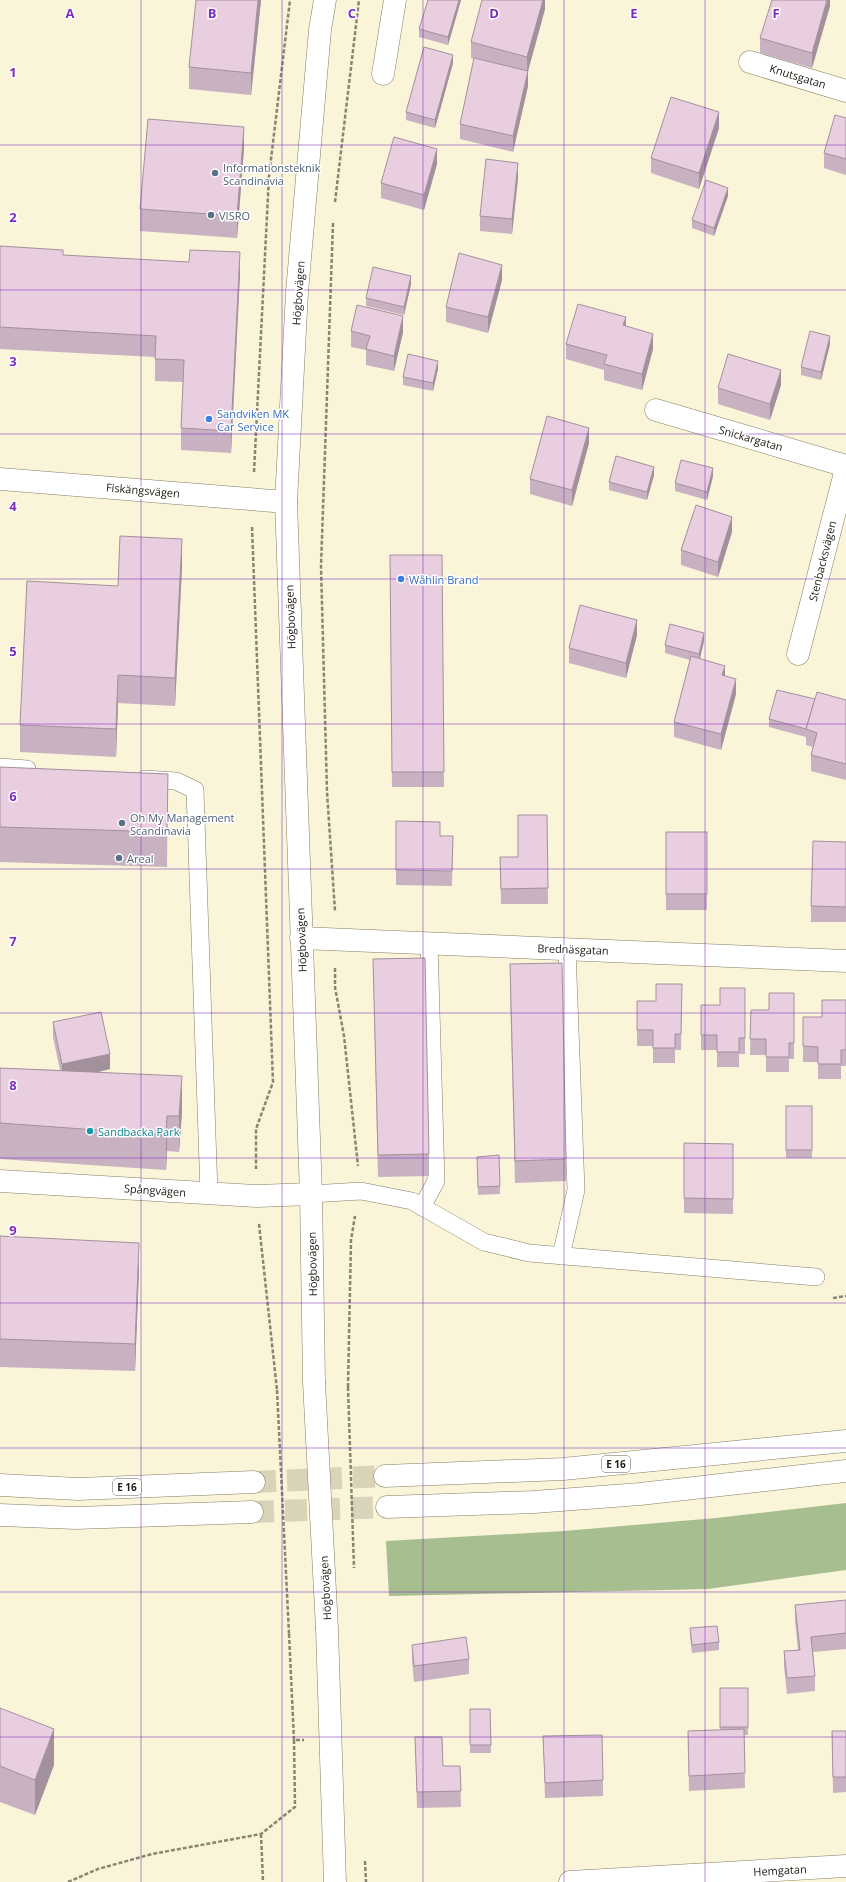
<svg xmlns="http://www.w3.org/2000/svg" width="846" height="1882" viewBox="0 0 846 1882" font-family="'Open Sans',sans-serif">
<rect width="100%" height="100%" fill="#faf4d8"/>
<path fill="#a6be90" d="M846,1503V1570L708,1589L389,1596L386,1541L564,1531L716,1518Z"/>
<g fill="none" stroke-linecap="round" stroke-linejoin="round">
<g stroke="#d9d3ba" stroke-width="22" stroke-dasharray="22 11" stroke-linecap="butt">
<path d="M254,1482L385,1476"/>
<path d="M252,1512L387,1507"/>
</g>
<defs>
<g id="lane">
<path d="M0,767L27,769"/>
<path d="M145,779L176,781L195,790L209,1193"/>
<path d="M311,1194L361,1191L412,1201L484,1242L529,1253L816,1277"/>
<path d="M422,1207L436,1181L429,943"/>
<path d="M561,1256L576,1190L567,949"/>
</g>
<g id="street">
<path d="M750,62L846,91"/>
<path d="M383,74L395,0"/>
<path d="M656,410L846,466"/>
<path d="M0,479L286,502"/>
<path d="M798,654L846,469"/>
<path d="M301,938L846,961"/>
<path d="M0,1181L257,1196L311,1194"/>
<path d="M570,1882L846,1866"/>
</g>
<g id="secondary">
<path d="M314,1382L311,1194L286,502L297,292L320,30L325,0"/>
<path d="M327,1629L335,1882"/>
</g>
<g id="highway">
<path d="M385,1476L563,1469L846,1441"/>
<path d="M0,1485L78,1489L254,1482"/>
<path d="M387,1507L534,1502L640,1494L846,1471"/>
<path d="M0,1515L76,1518L252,1512"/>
</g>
</defs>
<use href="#lane" stroke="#847e65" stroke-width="18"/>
<use href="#street" stroke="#847e65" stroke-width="23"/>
<use href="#secondary" stroke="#847e65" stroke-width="23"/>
<use href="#highway" stroke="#847e65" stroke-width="23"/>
<g stroke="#8a8572" stroke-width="2.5" stroke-dasharray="4 2" stroke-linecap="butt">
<path d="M335,202L359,0"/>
<path d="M333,223L321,566L327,792L335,911"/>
<path d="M254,472L269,176L290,0"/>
<path d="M252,527L273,1082L256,1129V1169"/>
<path d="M335,968V987L344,1036L358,1166"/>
<path d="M259,1224L277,1390"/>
<path d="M833,1298L846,1296"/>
<path d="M348,1387L351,1240L355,1216"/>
<path d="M289,1634L294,1740"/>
<path d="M261,1834L263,1882"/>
<path d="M365,1861L366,1882"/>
<path d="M68,1882L98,1869L152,1854L261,1834L295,1807L294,1740H304"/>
</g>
<use href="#lane" stroke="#fff" stroke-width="17"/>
<use href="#street" stroke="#fff" stroke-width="22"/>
<use href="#secondary" stroke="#fff" stroke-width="22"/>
<use href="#highway" stroke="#fff" stroke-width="22"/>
<defs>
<path id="secondary-bridge" d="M314,1382L327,1629"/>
</defs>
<use href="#secondary-bridge" stroke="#847e65" stroke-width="23" stroke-linecap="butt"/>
<g stroke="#8a8572" stroke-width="2.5" stroke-dasharray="4 2" stroke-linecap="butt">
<path d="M348,1387L354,1568"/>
<path d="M277,1390L289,1634"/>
</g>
<use href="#secondary-bridge" stroke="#fff" stroke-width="22"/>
</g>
<g fill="#c8b1c1">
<path d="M261,0L251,95L189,89V67Z"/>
<path d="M428,0H461L448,45L419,37V29Z"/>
<path d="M545,0V9L528,71V86L513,152L460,139V124L474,59L471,58V42Z"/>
<path d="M830,0V6L812,68L760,53V38Z"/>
<path d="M453,63L435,128L406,120V112Z"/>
<path d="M846,118V175L824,168V153Z"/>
<path d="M719,128L699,189L651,173V158Z"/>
<path d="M244,149L237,238L140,231V209Z"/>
<path d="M437,164L424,210L381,198V183Z"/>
<path d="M518,178L512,234L480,231V216Z"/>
<path d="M728,196L714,236L692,228V220Z"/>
<path d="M0,246L63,255L240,274L231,453L181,450V428L183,382L155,381V357L0,349Z"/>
<path d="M502,280L488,333L446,322V307Z"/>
<path d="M411,284L404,315L366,306V298Z"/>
<path d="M626,326L653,349L642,390L604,380V370L566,359V344Z"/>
<path d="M351,331L403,332L394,371L366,365V350L351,347Z"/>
<path d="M830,344L821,380L801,375V367Z"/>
<path d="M438,369L433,391L403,385V377Z"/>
<path d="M781,385L770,420L718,404V388Z"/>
<path d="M589,443L572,506L530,494V479Z"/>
<path d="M654,475L647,500L609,490V482Z"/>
<path d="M713,476L707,500L675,491V483Z"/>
<path d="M732,532L718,577L681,565V550Z"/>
<path d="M390,555H442L444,787H392Z"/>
<path d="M182,567L175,706L118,703L116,757L20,752V725L118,586Z"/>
<path d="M637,635L626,678L569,663V648Z"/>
<path d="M704,641L700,659L725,676L736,694L721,750L674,737V722L690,660L665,653V645Z"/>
<path d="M815,699L846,700V780L811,771V755L813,747L806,745V737L769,727V719Z"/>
<path d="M0,767L168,774L167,867L0,862Z"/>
<path d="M547,815L548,904H501L500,857H518Z"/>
<path d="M396,821L440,836H453L452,886L396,885Z"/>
<rect x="666" y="832" width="41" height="78"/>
<path d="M846,842V922H811V906Z"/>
<path d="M373,959L429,1154V1176L378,1177Z"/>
<path d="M510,964L566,1159V1181L515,1183L510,986Z"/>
<path d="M682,984L681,1050H675V1063H653V1046H637V1001H656Z"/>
<path d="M745,988V1054H739V1067H717V1050H701V1005H720Z"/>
<path d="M794,993V1059H789V1072H766V1055H750L751,1010H769Z"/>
<path d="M846,1000V1066H841V1079H818V1062H803V1017H822Z"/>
<path d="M53,1022L110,1069L99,1072L182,1111L179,1152L167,1151L166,1170L0,1159V1068L60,1070L53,1037Z"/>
<rect x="786" y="1106" width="26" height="52"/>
<path d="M684,1143L733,1144V1214L684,1213Z"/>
<path d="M477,1157L500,1186V1194L478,1195Z"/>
<path d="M0,1236L139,1271L135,1371L0,1367Z"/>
<path d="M846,1600V1649L813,1652L815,1676V1691L787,1694L784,1667V1651L798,1650L795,1621V1605Z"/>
<path d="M690,1628L719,1642V1650L692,1653L690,1636Z"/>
<path d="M412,1645L469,1659V1674L414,1682L412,1660Z"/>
<path d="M720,1688H748V1735H744L745,1788L689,1791L688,1731L720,1730Z"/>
<path d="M0,1708L54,1765L35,1815L0,1802Z"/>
<path d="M470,1709H490L491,1753H470Z"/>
<path d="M832,1731H846V1792L833,1793Z"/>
<path d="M543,1736L603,1780V1796L545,1798Z"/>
<path d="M415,1737L443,1766H460L461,1807L417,1808Z"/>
</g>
<g fill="#a3909d">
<path d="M258,0H261L251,95V73Z"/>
<path d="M459,0H461L448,45V37Z"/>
<path d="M543,0H545V9L528,71V86L513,152V136L527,73V57Z"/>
<path d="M827,0H830V6L812,68V53Z"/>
<path d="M453,55V63L435,128V120Z"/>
<path d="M719,112V128L699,189V173Z"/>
<path d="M244,127V149L237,238V216Z"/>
<path d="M437,149V164L424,210V195Z"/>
<path d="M518,163V178L512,234V219Z"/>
<path d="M728,188V196L714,236V228Z"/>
<path d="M240,252V274L231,453V431Z"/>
<path d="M502,265V280L488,333V317Z"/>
<path d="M411,276V284L404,315V307Z"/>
<path d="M403,316V332L394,371V356Z"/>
<path d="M626,317V332L623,325Z"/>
<path d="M653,334V349L642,390V374Z"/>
<path d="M830,336V344L821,380V372Z"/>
<path d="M438,361V369L433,391V383Z"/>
<path d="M781,370V385L770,420V404Z"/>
<path d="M589,428V443L572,506V490Z"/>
<path d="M654,467V475L647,500V492Z"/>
<path d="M713,468V476L707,500V492Z"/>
<path d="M732,517V532L718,577V562Z"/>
<path d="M182,539V567L175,706V678Z"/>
<path d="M637,620V635L626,678V663Z"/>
<path d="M704,633V641L699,662V654Z"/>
<path d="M725,666V681L722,675Z"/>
<path d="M118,675V703L116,757V729Z"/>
<path d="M736,679V694L721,750V734Z"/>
<path d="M110,1054V1069L62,1080V1064Z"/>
<path d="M182,1076V1111L179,1152V1116Z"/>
<path d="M167,1116V1151L166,1170V1135Z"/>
<path d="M139,1243V1271L135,1371V1344Z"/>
<path d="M54,1729V1765L35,1815V1780Z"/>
</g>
<g fill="#e9cee0" stroke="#a3909d">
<path d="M196,0H258L251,73L189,67Z"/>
<path d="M428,0H459L448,37L419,29Z"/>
<path d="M482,0H543L527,57L471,42Z"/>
<path d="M772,0H827L812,53L760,38Z"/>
<path d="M424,47L453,55L435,120L406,112Z"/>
<path d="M474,58L528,71L513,136L460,124Z"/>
<path d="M671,97L719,112L699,173L651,158Z"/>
<path d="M835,115L846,118V159L824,153Z"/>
<path d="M148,119L244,127L237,216L140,209Z"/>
<path d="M394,137L437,149L424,195L381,183Z"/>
<path d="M486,159L518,163L512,219L480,216Z"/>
<path d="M706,180L728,188L714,228L692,220Z"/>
<path d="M0,246L63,250V255L189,262L190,250L240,252L231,431L181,428L184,360L155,359L156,336L0,327Z"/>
<path d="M459,253L502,265L488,317L446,307Z"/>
<path d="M373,267L411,276L404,307L366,298Z"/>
<path d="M578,304L626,317L623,325L653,334L642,374L604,364L607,355L566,344Z"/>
<path d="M357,305L403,316L394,356L366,349L370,336L351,331Z"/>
<path d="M810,331L830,336L821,372L801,367Z"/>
<path d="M408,354L438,361L433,383L403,377Z"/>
<path d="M728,354L781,370L770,404L718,388Z"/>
<path d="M547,416L589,428L572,490L530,479Z"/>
<path d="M616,456L654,467L647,492L609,482Z"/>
<path d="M681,460L713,468L707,492L675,483Z"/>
<path d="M696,505L732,517L718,562L681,550Z"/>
<path d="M120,536L182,539L175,678L118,675L116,729L20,725L27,581L118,586Z"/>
<path d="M390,555H442L444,772H392Z"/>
<path d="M580,605L637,620L626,663L569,648Z"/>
<path d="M670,624L704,633L699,654L665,645Z"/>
<path d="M691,656L725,666L722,675L736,679L721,734L674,722Z"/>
<path d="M777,690L815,699L806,729L769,719Z"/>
<path d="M817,692L846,700V764L811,755L817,733L806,729Z"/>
<path d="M0,767L168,774L167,832L0,827Z"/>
<path d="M518,815H547L548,888L501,889L500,857H518Z"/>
<path d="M396,821L440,822V836H453L452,871L396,870Z"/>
<rect x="666" y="832" width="41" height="62"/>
<path d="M813,841L846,842V907L811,906Z"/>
<path d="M425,958L429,1154L378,1155L373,959Z"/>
<path d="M562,963L566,1159L515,1161L510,964Z"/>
<path d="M656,984H682L681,1034H675V1048H653V1030H637V1001H656Z"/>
<path d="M720,988H745V1038H739V1052H717V1035H701V1005H720Z"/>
<path d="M769,993H794V1043H789V1057H766V1039H750L751,1010H769Z"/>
<path d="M822,1000H846V1050H841V1064H818V1047L803,1046V1017H822Z"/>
<path d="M101,1012L110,1054L62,1064L53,1022Z"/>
<path d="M0,1068L182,1076L179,1116H167L166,1135L0,1123Z"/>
<rect x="786" y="1106" width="26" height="44"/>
<path d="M684,1143L733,1144V1199L684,1198Z"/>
<path d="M499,1155L500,1186L478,1187L477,1157Z"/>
<path d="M0,1236L139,1243L135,1344L0,1339Z"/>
<path d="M846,1600V1633L811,1637L815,1676L787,1678L784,1651L800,1650L795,1605Z"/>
<path d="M717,1626L719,1642L692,1645L690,1628Z"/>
<path d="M466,1637L469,1659L414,1666L412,1645Z"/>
<rect x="720" y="1688" width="28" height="39"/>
<path d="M0,1708L54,1729L35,1780L0,1766Z"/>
<path d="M470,1709H490L491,1745H470Z"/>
<path d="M744,1729L745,1773L689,1776L688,1731Z"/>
<path d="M832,1731H846V1777H833Z"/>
<path d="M602,1735L603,1780L545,1783L543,1736Z"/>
<path d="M415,1737H442L443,1766H460L461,1791L417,1792Z"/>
</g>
<path fill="none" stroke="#7b2cbf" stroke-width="1" stroke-opacity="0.55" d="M141,0V1882M282,0V1882M423,0V1882M564,0V1882M705,0V1882M0,145H846M0,290H846M0,434H846M0,579H846M0,724H846M0,869H846M0,1013H846M0,1158H846M0,1303H846M0,1448H846M0,1592H846M0,1737H846"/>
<g fill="#5c6f8a" stroke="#fff" stroke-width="1.5">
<circle cx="215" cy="173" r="4"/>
<circle cx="211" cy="215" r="4"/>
<circle cx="122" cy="823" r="4"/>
<circle cx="119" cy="858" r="4"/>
</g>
<g fill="#3f7fe0" stroke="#fff" stroke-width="1.5">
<circle cx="209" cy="419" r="4"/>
<circle cx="401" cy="579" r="4"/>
</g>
<circle fill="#0f9aa8" stroke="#fff" stroke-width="1.5" cx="90" cy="1131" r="4"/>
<g text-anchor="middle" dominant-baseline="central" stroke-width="3" stroke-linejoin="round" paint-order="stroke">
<g fill="#fff" stroke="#625f58" stroke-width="1">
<rect x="602" y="1456" width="28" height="16" rx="3"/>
<rect x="113" y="1479" width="28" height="16" rx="3"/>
</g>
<g font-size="10" font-weight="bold" fill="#1e1b11">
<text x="616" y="1464">E 16</text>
<text x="127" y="1487">E 16</text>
</g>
<g font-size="11" fill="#1e1b11" stroke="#fff">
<text transform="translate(798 76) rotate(17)">Knutsgatan</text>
<text transform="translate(298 293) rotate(-86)">Högbovägen</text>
<text transform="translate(751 438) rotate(16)">Snickargatan</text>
<text transform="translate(143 490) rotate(5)">Fiskängsvägen</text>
<text transform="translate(822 561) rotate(-76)">Stenbacksvägen</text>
<text transform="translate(290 617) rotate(-92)">Högbovägen</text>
<text transform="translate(301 940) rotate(-92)">Högbovägen</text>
<text transform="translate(573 949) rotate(2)">Brednäsgatan</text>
<text transform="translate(155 1190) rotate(4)">Spångvägen</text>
<text transform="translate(312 1264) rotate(-91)">Högbovägen</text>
<text transform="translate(325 1588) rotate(-93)">Högbovägen</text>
<text transform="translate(780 1870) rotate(-3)">Hemgatan</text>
</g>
<g font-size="11" fill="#4e5e75" stroke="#fff" text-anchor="start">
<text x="223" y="167">Informationsteknik<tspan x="223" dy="13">Scandinavia</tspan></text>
<text x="219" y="215">VISRO</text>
<text x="130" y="817">Oh My Management<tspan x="130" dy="13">Scandinavia</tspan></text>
<text x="127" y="858">Areal</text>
</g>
<g font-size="11" fill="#366cbe" stroke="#fff" text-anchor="start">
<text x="217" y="413">Sandviken MK<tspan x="217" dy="13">Car Service</tspan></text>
<text x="409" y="579">Wåhlin Brand</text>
</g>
<g font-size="11" fill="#0d838f" stroke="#fff" text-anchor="start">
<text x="98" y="1131">Sandbacka Park</text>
</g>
</g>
<g font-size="13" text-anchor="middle" font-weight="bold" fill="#7b2cbf" stroke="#fff" stroke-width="3" stroke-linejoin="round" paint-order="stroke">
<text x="70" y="18">A</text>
<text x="212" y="18">B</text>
<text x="352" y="18">C</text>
<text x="494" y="18">D</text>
<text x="634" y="18">E</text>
<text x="776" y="18">F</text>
<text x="13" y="77">1</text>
<text x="13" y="222">2</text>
<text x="13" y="366">3</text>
<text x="13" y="511">4</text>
<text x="13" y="656">5</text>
<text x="13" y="801">6</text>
<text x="13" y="946">7</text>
<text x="13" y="1090">8</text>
<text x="13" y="1235">9</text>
</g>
</svg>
